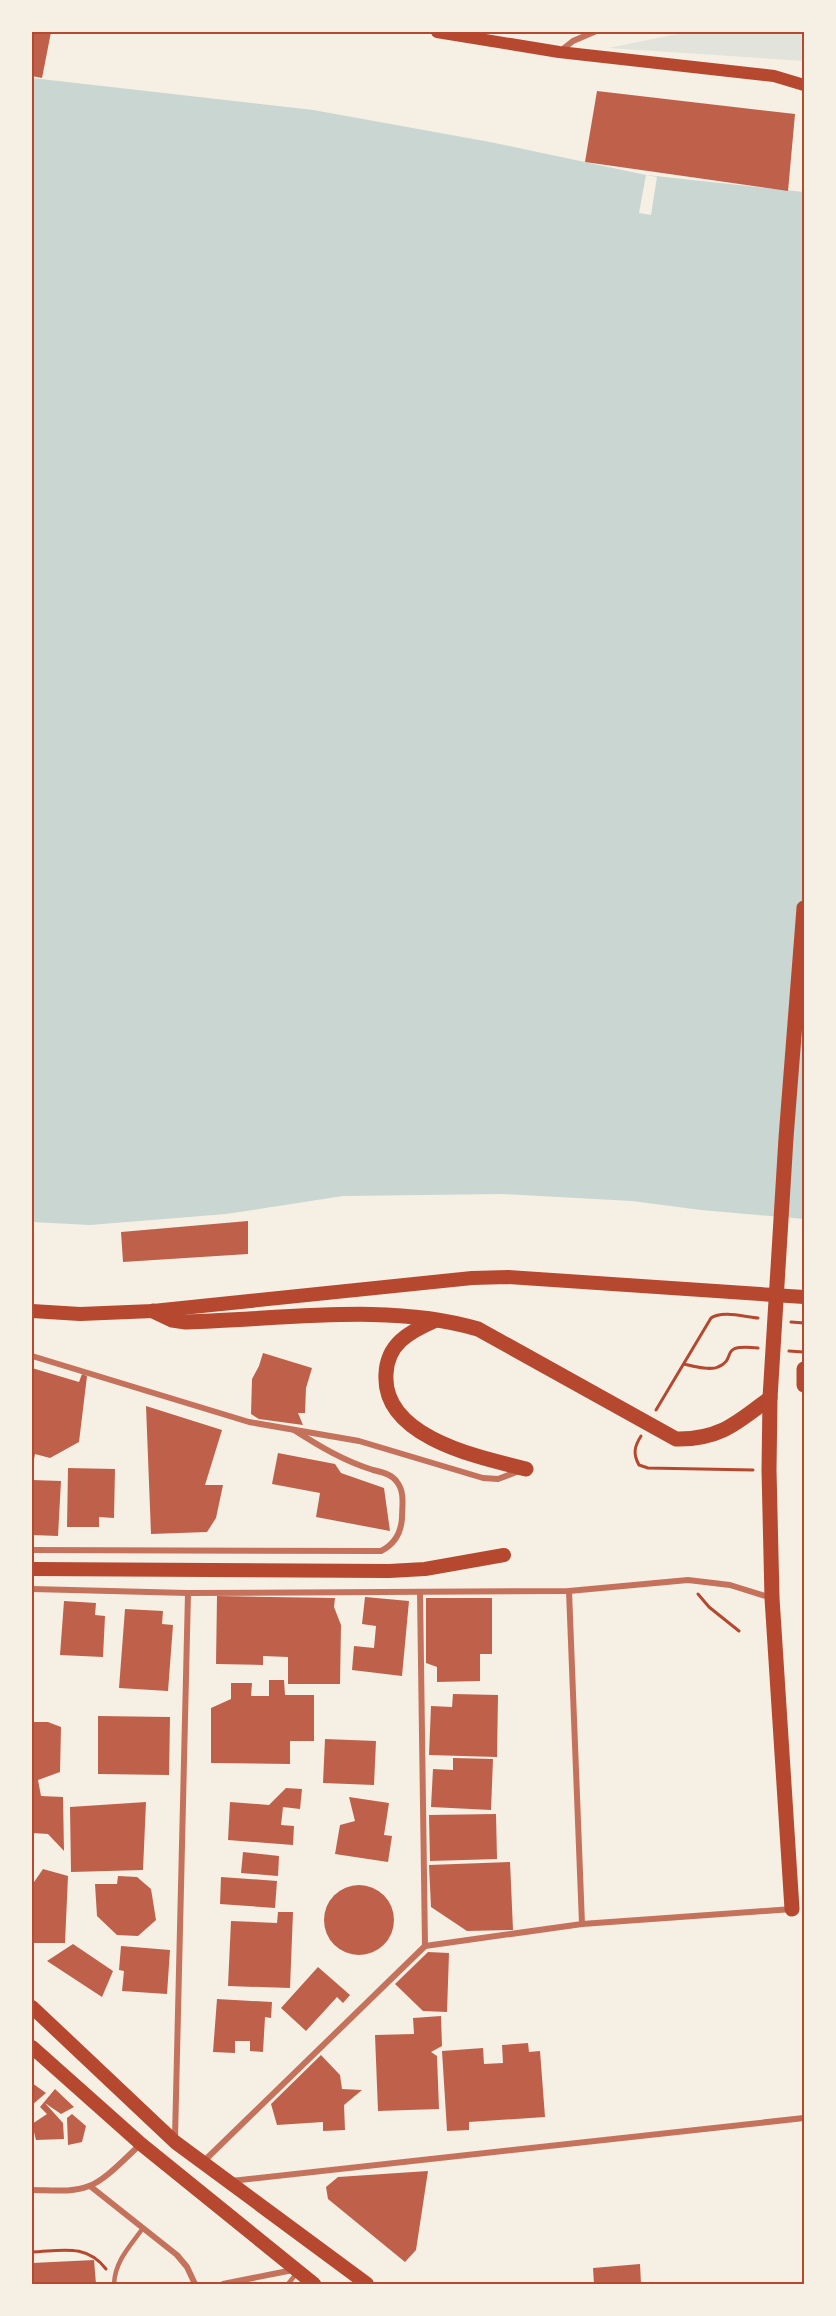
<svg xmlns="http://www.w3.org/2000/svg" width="836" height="2316" viewBox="0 0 836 2316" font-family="Overpass,sans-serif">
<rect width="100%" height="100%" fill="#f6efe4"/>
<path fill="#e2e4dc" d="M687,32H804V61L608,48Z"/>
<path fill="#c9d6d2" d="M32,78L313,110L490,142L646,175L804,192V1219L701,1210L632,1201L502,1194L343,1196L226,1214L90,1225L32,1222Z"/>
<path fill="#f6efe4" d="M646,175L657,177L651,215L639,213Z"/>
<g fill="#bf614a">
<path d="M32,32H51L42,78L32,76Z"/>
<path d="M597,91L795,114L788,191L585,162Z"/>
<path d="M248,1221V1254L123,1262L121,1232Z"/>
<path d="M263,1353L312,1368L306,1388L305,1413H298L303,1425L259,1419L251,1414L252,1379L259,1366Z"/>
<path d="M32,1368L79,1382L82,1374L87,1376L79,1442L50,1458L35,1454L33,1465Z"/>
<path d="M146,1406L222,1430L205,1485H223L216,1518L207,1532L151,1534Z"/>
<path d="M278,1453L335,1464L341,1473L384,1488L390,1531L316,1517L320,1493L272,1484Z"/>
<path d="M68,1468L115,1469L114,1518L99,1517V1527H67Z"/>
<path d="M32,1480L61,1481L58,1536L32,1535Z"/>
<path d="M217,1596L335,1598L334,1607L341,1625L340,1684H288V1657L263,1656V1665L216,1664Z"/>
<path d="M365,1597L409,1601L402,1676L352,1670L354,1646L374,1648L376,1626L362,1624Z"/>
<path d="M426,1598H492V1654H480V1681L437,1682V1667L426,1663Z"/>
<path d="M64,1601L96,1603L95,1615L105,1616L103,1657L60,1655Z"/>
<path d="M125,1609L163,1611L162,1624L173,1625L168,1691L119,1688Z"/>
<path d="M269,1680H284L285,1695H314V1741H290V1764L211,1763V1708L231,1699V1683H252L251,1696H269Z"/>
<path d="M453,1694L498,1695L497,1757L429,1755L431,1706L452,1707Z"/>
<path d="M98,1716L170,1717L169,1775L98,1774Z"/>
<path d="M32,1722H48L61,1727L60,1772L38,1780L41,1796L63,1797L64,1851L48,1834L32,1833Z"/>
<path d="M325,1739L376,1741L374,1785L323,1783Z"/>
<path d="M453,1758L493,1759L491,1810L431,1807L433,1769L453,1770Z"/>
<path d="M286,1788L302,1789L300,1809L283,1807L281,1825L294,1826L293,1845L228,1840L230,1802L269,1805Z"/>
<path d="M349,1797L389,1803L384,1835L392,1836L388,1862L335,1854L340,1825L355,1821Z"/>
<path d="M146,1802L143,1870L71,1872L70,1807Z"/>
<path d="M496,1814L497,1859L430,1861L429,1815Z"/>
<path d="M243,1852L279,1856L278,1876L241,1873Z"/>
<path d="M510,1862L513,1930L467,1931L431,1907L429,1865Z"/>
<path d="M43,1869L68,1876L65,1943H32V1885Z"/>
<path d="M118,1876L137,1877L151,1889L156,1920L138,1936L117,1935L97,1916L95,1884H117Z"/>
<path d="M221,1877L277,1881L275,1908L220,1904Z"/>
<circle cx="359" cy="1920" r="35"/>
<path d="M278,1912H293L290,1988L228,1986L231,1921L277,1923Z"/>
<path d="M73,1944L113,1971L102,1997L47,1961Z"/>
<path d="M121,1946L170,1950L167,1994L122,1991L124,1971L119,1970Z"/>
<path d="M428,1952L449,1953L447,2012L423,2011L395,1984Z"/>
<path d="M318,1967L350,1995L343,2003L337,1997L306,2031L281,2008Z"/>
<path d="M217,1999L272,2002L271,2018L265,2017L263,2052L250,2051V2041H235V2053L213,2052Z"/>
<path d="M441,2016L442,2046L431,2052L437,2056L439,2109L378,2111L375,2035L414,2034L413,2018Z"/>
<path d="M528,2043L529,2052L540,2051L545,2117L469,2122V2130L447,2131L442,2051L483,2048L484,2064L503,2063L502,2045Z"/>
<path d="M321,2055L340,2075L342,2089L362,2090L344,2105L345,2130L323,2131V2122L277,2125L271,2104Z"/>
<path d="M32,2083L46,2093L32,2105Z"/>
<path d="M55,2089L74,2107L61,2114L45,2103L63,2123L64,2139L36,2140L32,2124L47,2114L40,2107Z"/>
<path d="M72,2114L86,2126L82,2142L68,2145L67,2118Z"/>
<path d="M428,2171L416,2250L405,2262L328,2199L326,2187L338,2177Z"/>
<path d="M94,2260L96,2284H32V2263Z"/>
<path d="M640,2264L641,2284H594L593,2268Z"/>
</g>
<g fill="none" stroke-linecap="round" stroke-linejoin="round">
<g stroke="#b5482f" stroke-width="3">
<path d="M791,1322L804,1323"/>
<path d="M789,1351L803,1352"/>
<path d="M684,1364C693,1366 710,1371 718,1367C739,1358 716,1344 758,1348"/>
<path d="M656,1410L711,1318C722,1310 745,1317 758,1318"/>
<path d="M641,1436C634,1447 633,1454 639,1465L648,1468L753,1470"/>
<path d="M698,1594L709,1607L739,1631"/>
<path d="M32,2252C61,2251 86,2243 106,2269"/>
</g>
<g stroke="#c5725c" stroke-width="4.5">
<path d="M114,2284C115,2261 130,2246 143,2228"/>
<path d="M288,2284L296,2274"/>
</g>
<g stroke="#c5725c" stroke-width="6">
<path d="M559,52L573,41L594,32"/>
<path d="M32,1356L249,1422L359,1441L483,1478L498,1479L519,1471"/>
<path d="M32,1550L381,1551C395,1544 401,1533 402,1518C402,1506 405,1492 397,1482C392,1474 381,1472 373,1470C344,1461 319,1446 294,1430"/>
<path d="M32,1589L188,1593L569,1591L688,1580L730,1585L772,1598"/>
<path d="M569,1591L582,1924"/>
<path d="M420,1592L425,1946"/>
<path d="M175,2138L188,1593"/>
<path d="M203,2162L425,1946L582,1924L792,1909"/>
<path d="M231,2181L804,2118"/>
<path d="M90,2186L177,2255L187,2267L195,2284"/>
<path d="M32,2190C50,2190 72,2193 89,2186C106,2180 127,2156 141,2144"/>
<path d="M223,2284L293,2270"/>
</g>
<path stroke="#b5482f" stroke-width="12" d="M437,32L559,52L774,76L804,85"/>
<g stroke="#b5482f" stroke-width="14">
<path d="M32,1311L80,1314L153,1311L472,1278L508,1277L804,1297"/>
<path d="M32,1569L389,1571L425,1569L504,1555"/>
<path d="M32,2007L175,2142L367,2284"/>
<path d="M32,2047L141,2144L314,2284"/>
</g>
<g stroke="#b5482f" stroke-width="15">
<path d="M153,1311L172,1320L186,1322C279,1320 388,1302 478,1329L676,1439C720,1440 738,1422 770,1398"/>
<path d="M434,1321C409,1332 387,1344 386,1374C382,1437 478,1457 526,1469"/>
<path d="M804,1369V1385"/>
<path d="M792,1909L772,1598L769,1470L770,1398L786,1138L804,908"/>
</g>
</g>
<rect width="836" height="2316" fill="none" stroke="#f6efe4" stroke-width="66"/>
<rect x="33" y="33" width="770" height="2250" fill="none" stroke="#b5482f" stroke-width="2"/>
</svg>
